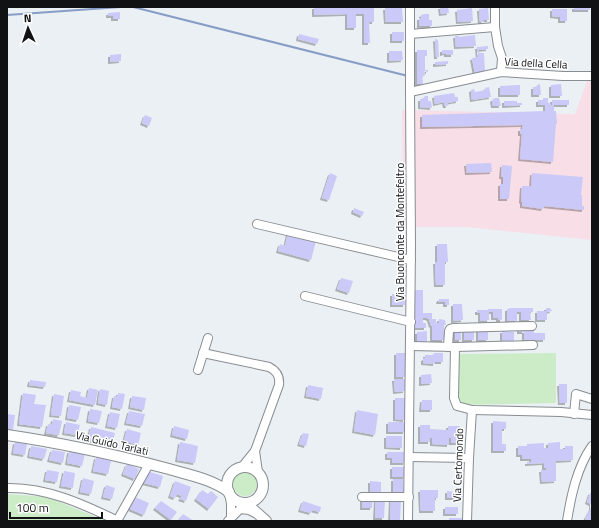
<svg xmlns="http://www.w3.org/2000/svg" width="599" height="528" viewBox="0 0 599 528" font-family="'Titillium Web',sans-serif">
<defs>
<filter id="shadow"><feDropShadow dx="-2" dy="2" stdDeviation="0" flood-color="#0004"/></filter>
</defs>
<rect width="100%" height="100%" fill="#ebf0f5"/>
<path fill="#f7dee7" d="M592,80V240L466,227H404L402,110L575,114L587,81Z"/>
<g fill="#cbecc6">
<path d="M556,353V403L459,405L458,354Z"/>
<circle cx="245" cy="484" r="12"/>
<path d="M7,494L47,497L106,521H7Z"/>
</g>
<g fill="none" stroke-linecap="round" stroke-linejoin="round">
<g stroke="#879dc5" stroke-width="2">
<path d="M133,7L408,76"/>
<path d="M7,15L121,7"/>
</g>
</g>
<g fill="#cac9f7" filter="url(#shadow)">
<path d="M314,7H374V22H369L370,43H364V14H356V28H347V14L314,15Z"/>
<path d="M440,7H448L449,13L441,14Z"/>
<rect x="574" y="7" width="16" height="3"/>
<path d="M385,8H402L403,22H386Z"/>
<path d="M472,8L473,21L458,22L457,10Z"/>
<path d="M488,8L489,20H483L484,22H480L479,9Z"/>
<path d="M552,9H567V21H560V17L552,16Z"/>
<path d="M120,12V19H113V16H108V13Z"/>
<path d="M425,14H429V20H432V26H419V18H421V15Z"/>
<rect x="392" y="32" width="12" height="9"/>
<path d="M299,34L319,39L317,44L298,39Z"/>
<path d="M475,35L476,46L456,47L455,36H459V37Z"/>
<path d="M435,39L438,40L439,57H436Z"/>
<path d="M488,46V49L479,50V53H484L485,72L475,74L472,58L478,57L477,47Z"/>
<path d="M417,50H427V56H425V70H428V72L424,71L425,76H422L423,84H417Z"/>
<path d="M442,50H453V55H446V53L442,54Z"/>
<path d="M389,51H402L403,60L389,61Z"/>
<path d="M121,54V61L110,62V55Z"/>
<path d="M448,61V64L435,65V62Z"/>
<path d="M540,84L541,95H533V87H537V85Z"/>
<path d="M561,84L562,96H551V85Z"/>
<path d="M520,85V95H500V86Z"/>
<path d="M489,87L491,97L472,100L471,90L474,89L475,92L486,90L485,88Z"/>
<path d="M454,93L455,97H458V101L447,103L448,106H445L444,102L435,104L434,96Z"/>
<path d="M425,96H428V101H431L432,108L420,107V99H423Z"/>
<path d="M495,98H499L501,106H493L492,100Z"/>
<path d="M543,98H548V103H550L551,105H552V100H569V105H554V111H556L557,124H556L553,162L520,159L522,134H520V129H522L523,125L422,127V115L545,111V105H538V100H543Z"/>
<path d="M504,101H517V103H522V105L504,106Z"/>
<path d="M145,115L152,118L149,126L142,123Z"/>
<path d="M491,163L492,172L467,173L466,164Z"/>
<path d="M502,165L512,166L509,199H500V184H503V177H501Z"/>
<path d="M330,173L337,176L329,200L322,198Z"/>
<path d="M532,173L583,177L581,195H582V206H584V210L544,206L543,209L522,206V202L521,201L522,186H531Z"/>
<path d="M354,208L364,212L362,216L353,212Z"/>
<path d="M288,233L316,241L311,260L278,251L280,244L285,246Z"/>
<path d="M437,244H447L448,262H445V285H436L435,262H437Z"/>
<path d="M341,278L353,281L349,293L337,289Z"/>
<path d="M415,290H423V313H432V319H436V323H439V319L445,320L446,325H444V340H432V325L431,326L429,319L427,318H423V323H426V328H415Z"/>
<rect x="392" y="294" width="13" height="11"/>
<path d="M439,299H449V305H445V302H438Z"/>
<path d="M453,304H462L463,320L453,321Z"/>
<path d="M511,308H533V312H530L531,320H521V312H517V321H507V309Z"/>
<path d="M546,308H550L552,311L547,312V320H537V311H546Z"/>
<path d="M488,309H502V320H498V318H493V312H489V320L480,321V313H477V310H488Z"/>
<rect x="464" y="329" width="10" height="11"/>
<path d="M519,329H524V331H534V333H545V340H524V332H519Z"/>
<rect x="455" y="330" width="6" height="10"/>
<rect x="478" y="330" width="10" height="10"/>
<path d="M427,331V342H417V332Z"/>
<path d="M502,331L514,332V341H502Z"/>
<path d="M396,353H406L405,377H396Z"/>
<path d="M435,353H443V362H435V364L423,363V359L425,358V355H432Z"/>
<path d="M431,374L432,383L421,384V375Z"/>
<path d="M394,379H405V391L395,392Z"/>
<path d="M30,380L46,382L45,387L29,385Z"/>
<path d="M559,384H567V403H560Z"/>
<path d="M308,385L323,388L321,399L306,396Z"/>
<path d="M89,388L98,390L95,405L69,400L71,390L81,392L80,396L87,398Z"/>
<path d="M100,389L109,391L107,405L98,403Z"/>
<path d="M23,393L36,395L34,404L46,405L42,427L19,424Z"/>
<path d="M118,393L125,394L122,409L112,407L114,396H118Z"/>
<path d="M54,394L64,396L61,416L51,415Z"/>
<path d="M132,396L146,398L144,410L130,407Z"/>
<path d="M395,398H406L405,420L395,419Z"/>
<path d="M422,400H432V410H421Z"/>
<path d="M69,405L81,407L78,420L67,418Z"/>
<path d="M90,409L102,411L99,423L88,421Z"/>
<path d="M357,410L378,414L375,435L354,431Z"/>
<path d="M129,411L145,414L142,426L126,423Z"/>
<path d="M110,412L120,414L117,428L107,426Z"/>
<path d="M7,414L15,415L13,430L7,429Z"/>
<path d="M53,419L62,421L59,435L46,433L48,424L52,425Z"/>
<path d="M493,421L506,422V429H502V444H506V451H493Z"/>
<path d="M66,422L80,425L77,435L64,433Z"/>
<rect x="388" y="422" width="17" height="10"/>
<path d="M420,425H430V429L448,430V426H460V443H451V438H449V445L432,444V438H430V442H420Z"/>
<path d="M174,426L189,430L187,439L172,435Z"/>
<path d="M91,427L115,433L112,445L88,440Z"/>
<path d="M127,429L141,433L138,445L124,441Z"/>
<path d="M303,433L309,434L306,446L299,444Z"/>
<path d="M386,436H402V448L386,447Z"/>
<path d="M15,442L27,444L25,455L13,453Z"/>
<path d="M180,442L198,446L195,463L177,460Z"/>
<path d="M560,442V449H565V446H573V460L556,461V481L542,482L541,470H546V468H544V463L527,464V462H531V459H522V455H518V446H527V444L544,443V448H548V443Z"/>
<path d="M31,446L47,449L44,459L29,456Z"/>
<path d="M52,450L65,452L63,463L49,460Z"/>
<path d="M69,451L85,454L82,466L67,463Z"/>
<path d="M387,452H405V463H392V458H387Z"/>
<path d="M96,457L111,461L108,474L93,471Z"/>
<path d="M127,464L139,469L135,479L123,474Z"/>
<path d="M392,467H406L405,477H392Z"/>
<path d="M47,470L59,472L57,482L45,480Z"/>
<path d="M64,471L75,473L73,488L61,486Z"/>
<path d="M147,471L163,476L160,487L144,483Z"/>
<path d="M83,478L94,481L91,494L80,492Z"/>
<path d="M393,479H403L404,494H393Z"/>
<path d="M175,481L191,487L186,501L180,499L182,496L177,494L175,498L170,496Z"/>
<path d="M370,481L381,482V492H370Z"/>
<path d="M106,485L115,488L112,499L103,497Z"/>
<path d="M456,487H462V498H447V491L456,492Z"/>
<path d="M202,490L208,494L211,491L218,497L209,509L196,499Z"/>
<path d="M420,490H438V498H435V511H421Z"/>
<path d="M590,493H592V521L585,519L591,508V504L587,502Z"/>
<path d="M135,497L149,503L144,515L130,509Z"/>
<path d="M362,498H373L372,508H362Z"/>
<path d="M391,498L401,499L400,521H390Z"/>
<path d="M376,499H385L384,518H375Z"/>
<path d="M161,501L177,512L171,520L155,508Z"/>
<path d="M303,501L321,507L320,512L312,510L311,513L300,510Z"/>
<rect x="445" y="507" width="13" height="7"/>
<path d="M183,514L194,521H178Z"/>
<rect x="449" y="518" width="13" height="3"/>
</g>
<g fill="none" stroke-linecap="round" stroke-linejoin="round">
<defs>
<g id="minor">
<path d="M495,7V27L498,46L502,58L501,72"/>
<path d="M410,34L495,27"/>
<path d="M410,92L501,72L563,76H592"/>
<path d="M257,224L411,260"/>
<path d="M305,296L411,322"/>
<path d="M411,346L455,347L454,398L457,406L472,410L561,412L592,415"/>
<path d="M448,347L449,331L450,329L453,328L532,326"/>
<path d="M455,347L533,345"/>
<path d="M203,353L269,367C277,371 280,376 279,385L255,451L242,467"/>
<path d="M198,370L208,338"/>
<path d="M574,414L576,394L592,399"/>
<path d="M255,451L258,472"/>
<path d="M409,457L469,458"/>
<path d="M7,488C46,487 83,504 118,521"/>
<path d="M229,492L231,504V516"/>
<path d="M362,497H409"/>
<path d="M117,521L149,464"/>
<path d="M228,521L240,509L249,510L255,513"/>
<path d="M408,521L411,247L410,92V7"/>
<path d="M467,521L469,458L472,410"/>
<path d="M567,521C571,496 577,467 592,446"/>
</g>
<g id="major">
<path d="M7,435C62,443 116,455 169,469C189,475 212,479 229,492"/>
<circle cx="245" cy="485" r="18"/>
<path d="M246,503L266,521"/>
</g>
</defs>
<use href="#minor" stroke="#888d91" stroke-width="10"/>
<use href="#major" stroke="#888d91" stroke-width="12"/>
<use href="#minor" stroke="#fff" stroke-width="8"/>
<use href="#major" stroke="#fff" stroke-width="10"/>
</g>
<g text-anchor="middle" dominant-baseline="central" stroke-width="3" stroke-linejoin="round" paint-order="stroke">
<g font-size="11" fill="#101213" stroke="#fff">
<text transform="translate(536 63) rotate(3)">Via della Cella</text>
<text transform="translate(400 232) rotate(-90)">Via Buonconte da Montefeltro</text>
<text transform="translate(112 443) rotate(13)">Via Guido Tarlati</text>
<text transform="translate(458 465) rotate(-88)">Via Certomondo</text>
</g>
</g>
<rect width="599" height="528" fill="none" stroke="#101213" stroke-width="16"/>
<g transform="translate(28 28) rotate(357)" stroke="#ffffff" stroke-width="3" paint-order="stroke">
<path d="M0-3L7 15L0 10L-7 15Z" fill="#101213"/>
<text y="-6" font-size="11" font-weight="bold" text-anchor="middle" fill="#101213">N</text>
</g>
<path d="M10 512v6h92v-6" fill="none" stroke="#101213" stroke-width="2"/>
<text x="16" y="512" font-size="12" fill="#101213" stroke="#ffffff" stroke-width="3" paint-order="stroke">100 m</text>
</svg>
